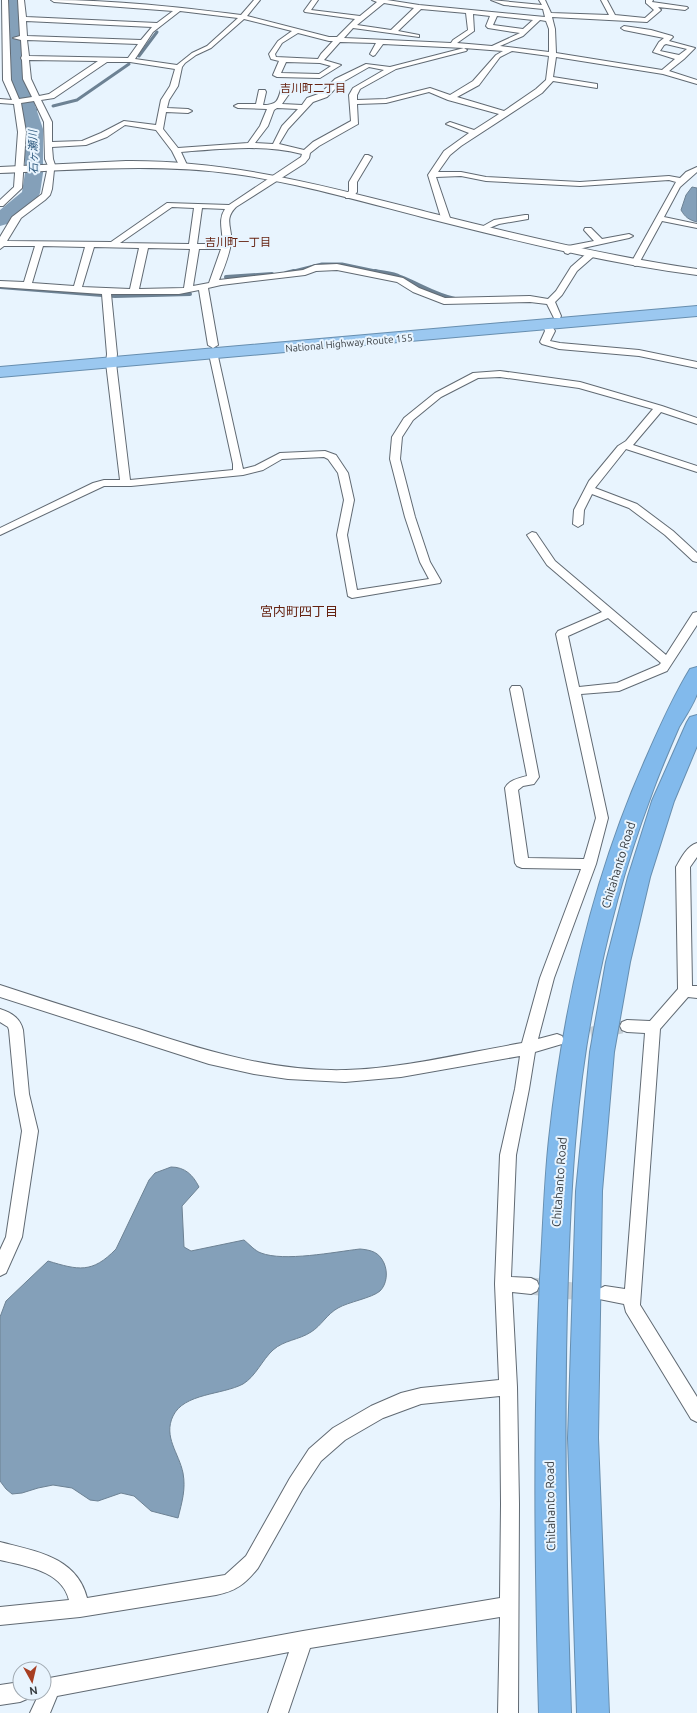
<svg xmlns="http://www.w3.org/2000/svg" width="697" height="1713" viewBox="0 0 697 1713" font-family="Ubuntu,'Noto Sans JP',sans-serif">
<rect width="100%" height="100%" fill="#e8f4fe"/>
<g fill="#84a0b9" stroke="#6d8294">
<path d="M692,187L697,188V222C689,220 685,217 681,210L686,195Z"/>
<path d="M171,1167C185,1167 193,1175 199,1187L182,1206L184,1247L191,1251L244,1240C249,1244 255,1251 261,1253C284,1262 334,1252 360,1249C371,1250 379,1252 384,1263C388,1272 387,1284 380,1291C372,1298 348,1302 338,1308C327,1314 321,1326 311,1332C299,1340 284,1340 273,1350C262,1360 256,1376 243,1384C222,1395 184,1393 173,1416C163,1437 179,1453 183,1473C186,1489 182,1502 178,1518L151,1511L134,1496L121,1493L98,1501L90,1500L72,1488L53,1485L38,1488L22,1493L12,1494L6,1489L0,1481V1317L6,1301L48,1261C78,1270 92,1274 116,1249L149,1180L155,1173Z"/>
</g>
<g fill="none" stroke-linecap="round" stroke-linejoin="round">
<g stroke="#6d8294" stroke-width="3">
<path d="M139,56L157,32"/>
<path d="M53,106L77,100L129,64"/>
<path d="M29,111L36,110"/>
<path d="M290,272L322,264H342L380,272"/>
</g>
<g stroke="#6d8294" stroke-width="4">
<path d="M375,271C383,273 393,273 400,277C419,284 435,295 455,299"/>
<path d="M286,273L294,271"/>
<path d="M226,277L272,274"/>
<path d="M0,287L115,296L190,294"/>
</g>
<path fill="#84a0b9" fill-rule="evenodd" d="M3,0H19L23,79L34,102L43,129V173L40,193L38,197L33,203L7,224L0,226V210L22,192L25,173V129L18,102L7,79Z"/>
<path stroke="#c4cfd8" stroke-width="13" stroke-dasharray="13 6" stroke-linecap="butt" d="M572,1037L627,1026"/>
<path stroke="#c4cfd8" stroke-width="17" stroke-dasharray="17 8" stroke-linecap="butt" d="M531,1286L589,1293"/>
<defs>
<g id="minor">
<path d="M2,0H8L11,80L19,99L32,97L23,79L22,60L21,58L22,56L21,40L13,38L20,36L18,0H24L26,17L157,23L173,11L54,2L51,0C115,0 178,7 241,15L254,0H260L247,16L329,37H337L355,19L305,12L304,11L312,0H318L311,10L360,16L377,2L372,0H387L419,5L545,17L543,9L504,5L491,0L542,5L539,0H545L551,13L609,15L601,0H607L615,15L645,18L654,10L646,3V0H653L652,2L687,7L688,8L685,10L658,7L661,10L660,11L647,22L552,17L555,29L556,53L662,70L675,59L653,52L659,42L664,38L624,30L621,28L624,26L651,30L672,36L673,37L669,41L695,48L684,59L669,71L697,80V84L663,74L556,57L553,77L597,84V88L553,81L542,93L461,146L450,155L438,172H461L486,177L580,182L669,176L680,178L686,172L697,167V172L680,187L664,217L697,224V228L662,221L638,265L635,266L631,263L676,182L669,180L580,186L486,181L461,176L436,177L450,218L448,221H442L428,175L444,151L469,133L446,124L450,122L474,130L499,114L448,100L429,92L386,103L357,104L358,124L319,146L310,153L309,158L305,163L236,207C223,220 233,228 231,243C229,256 224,268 219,280L272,274L303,270L315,265L337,264L403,278L419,288L445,298L530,296L548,299L556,291L571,267L587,253H593L594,255L593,257L577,271L562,295L555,302L561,316L560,318H554L547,304L530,302L444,304L413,292L397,282L337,270L316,271L305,275L221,285L208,288L218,345L213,348L208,345L199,290L179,294H111L117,354L116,363L130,480L233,470V464L209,354L211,352H217L243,469L255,466L280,453L325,451L336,455L348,473L354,500L347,535L357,590L429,579L420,562L405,517L390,459L392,437L404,418L435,393L473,373L500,371L580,382L662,406L697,418V424L661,412L633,445L697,466V472L626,449L595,488L637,504L673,531L697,553V562L693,561L665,535L629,508L592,494L584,510L583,524L578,527L573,524L574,510L589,481L618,446L626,441L653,409L579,388L500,377L478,378L441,397L413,420L402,437L400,459L415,517L430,562L441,581L440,583L352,598L348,596L337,535L344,500L338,473L328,459L324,457L282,459L263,470L243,475L131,486H104L0,535V528L93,483L104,480H120L106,363L107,354L102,294L0,287V281L24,282L35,246H4L0,249V237L12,217L42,194L48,166L45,159L44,122L34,101L21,103L26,132L22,188L3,206H0V200L14,187L18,132L14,104L0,103V99L12,100L3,80ZM384,3L414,8L391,30L357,25ZM421,9L466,13L468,30L453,40L451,43L344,38L353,28L419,37V35L398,31ZM180,11L238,18L207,46L192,53L177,65L135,59L153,32ZM473,14L490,16L486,26L488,28L520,33L492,46L457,43L474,31ZM497,16L533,20L523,29L493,25ZM244,19L292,31L278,41L269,54L271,59L279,61L273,75L277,77L320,78L341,65L324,60L340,42L376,43L370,54L373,56L375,55L383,44L464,48L390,67L366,64L335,79L321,93L307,98L302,105L282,104L289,94L288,86H282C278,99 279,105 263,105L266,92L265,90H259L256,104H238L234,106L238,108L267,109L260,126L248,143L178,148L163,129L166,112L188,113L192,111L188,109L167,108L169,100L178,86L182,67L185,63L196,55L211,48ZM540,20L546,21L549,29V52L500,46L523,36ZM26,21L152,27L141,40L27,36ZM298,33L329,41H333L321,54L318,59L276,57L275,54L282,43ZM27,40L138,44L128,58L29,56ZM666,44L687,49L679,55L660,51L664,45ZM464,48L503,51L496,55L473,81L450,95L430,88L386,99L357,100V95L360,89L396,69L466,51L467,50ZM512,51L549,56L546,80L536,89L504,111L457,97L479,85L500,57ZM29,60L98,61L49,94L39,96L31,79ZM107,62H130L175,69L170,86L161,100L156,125L124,121L101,133L82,141L52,142V122L41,100L54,98ZM286,62L320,63L331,66L319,74L281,73ZM369,67L384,70L353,88L349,95L351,121L313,142L304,150L279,144L288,129L313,102L327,97L341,83ZM277,108L298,109L282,126L273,144L255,143L268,126L274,110ZM125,125L156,130L172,151L180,167H183L187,165L181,152C222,149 262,144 302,154L301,157L229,205L167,203L111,242L7,241L21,218L45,200L50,195L52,189L54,170L56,168L53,159L52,147L86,145L107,137ZM172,207L194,208L189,244L120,243ZM202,208L225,209C217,221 224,232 222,244H197ZM43,246L85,247L74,286L32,283ZM94,247L139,248L130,289L82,287ZM148,248L190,249L184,288L139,289ZM199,249H221L209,283L193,286Z"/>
<path d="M365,155H368L372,157L357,182V192L352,198H346L345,196L349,191V182Z"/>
<path d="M525,215H528V219L499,224L482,231L478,229L494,220Z"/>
<path d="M585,228H591L602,239L629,234L633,236L629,238L574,250L568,254L565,253L564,251L568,246L594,241L584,230Z"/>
<path d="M547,322L550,323L555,331L550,341L560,343L639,350L697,362V368L639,356L559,349L542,344L540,342L545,331L543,325Z"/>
<path d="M532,532L536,533L555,561L666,655L693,613L697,612V625L667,671L619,691L581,694L608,818L596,864L554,978L538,1039L557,1034L562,1036L564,1040L562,1044L535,1052L529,1089L516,1155L511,1277L531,1278L537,1281L539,1286L537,1291L531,1294L512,1292L517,1387L519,1504L518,1713H498L500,1617L310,1648L288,1713H268L289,1652L57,1696L50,1713H30L38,1696L36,1693H44V1679L303,1631L500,1598L501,1504L500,1396L421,1404L383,1418L345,1440L321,1461L302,1490L258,1568C245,1584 236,1591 216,1595L80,1617L0,1625V1607L69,1600C62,1570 24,1566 0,1560V1542C35,1551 77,1557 87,1598L225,1575L235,1566L246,1556L290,1478L309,1449L333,1428L371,1406L401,1393L421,1388L499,1380L495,1284L500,1155L515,1089L520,1056L401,1077L345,1082L288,1079L254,1074L209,1064L0,997V985C46,1000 92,1015 139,1029C206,1051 274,1072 346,1070C405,1068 464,1053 522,1043L540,978L581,869L522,868L517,866L515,863L505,788C509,780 519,778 527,776L510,689L512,686H520L522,689L539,777L534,784L523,786L518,790L528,858L584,859L596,818L556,634L558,631L602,612L547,565L527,535ZM608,618L661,663L659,665L617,683L579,687L568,636Z"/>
<path d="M697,843V857L690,867L692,986H697V998L688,997L660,1029L640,1305L697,1397V1422L691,1419L626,1312L624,1304L599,1299L597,1294L599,1289L605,1286L625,1289L645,1033L627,1032L622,1030L620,1026L622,1022L627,1020L650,1021L678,989L676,867C681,858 687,846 697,843Z"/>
<path d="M0,1009C12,1013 20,1018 23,1030L29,1094L38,1131L22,1237L6,1273L0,1276V1250L6,1237L22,1131L15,1094L9,1030L8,1027L0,1022Z"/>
<path d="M20,1682V1693H29L27,1699L20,1702L0,1705V1685Z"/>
</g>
<path id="tertiary" d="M126,161C230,160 330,187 431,213C519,235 607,256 697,269V275C604,263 513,240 422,217C360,201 298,183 235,174C155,163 80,170 0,173V167Z"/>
<path id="trunk" d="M697,306V316L0,377V367Z"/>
<g id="motorway">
<path d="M697,667C697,675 697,686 697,694C693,705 685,717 679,727C669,750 659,773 651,796C625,865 606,936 593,1008C576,1096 571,1185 568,1274C563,1421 566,1567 571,1713H539C535,1568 533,1423 540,1278C543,1232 544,1185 549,1139C563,1008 593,876 647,756C660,726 673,697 690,669Z"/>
<path d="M697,715V746L674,801L650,877L630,962L614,1052L602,1191L598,1438L609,1713H577L568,1438L576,1191L590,1052L606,962L628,877L652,801L687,722L690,717Z"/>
</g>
</defs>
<use href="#minor" stroke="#616a73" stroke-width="2"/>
<use href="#tertiary" stroke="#616a73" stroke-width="2"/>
<use href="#trunk" stroke="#678eaf" stroke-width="2"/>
<use href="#motorway" stroke="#678eaf" stroke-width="2"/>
<use href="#minor" fill="#fff" fill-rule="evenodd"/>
<use href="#tertiary" fill="#fff" fill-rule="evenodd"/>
<use href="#trunk" fill="#9bc8f0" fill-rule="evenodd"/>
<use href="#motorway" fill="#82baec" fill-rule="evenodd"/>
</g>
<g text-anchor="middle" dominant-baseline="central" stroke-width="4" stroke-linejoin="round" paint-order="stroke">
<g font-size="10" fill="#363b3f" stroke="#e8f4fe">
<text transform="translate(349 343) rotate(-5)">National Highway Route 155</text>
</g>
<g font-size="11" fill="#652211" stroke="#e8f4fe">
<text x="313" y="88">吉川町二丁目</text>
<text x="238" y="242">吉川町一丁目</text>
</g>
<g font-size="11" font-style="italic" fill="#2e5a7f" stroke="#e8f4fe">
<text transform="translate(33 152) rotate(-91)">石ヶ瀬川</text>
</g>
<g font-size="12" fill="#363b3f" stroke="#e8f4fe">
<text transform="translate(618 865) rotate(-73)">Chitahanto Road</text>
<text transform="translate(559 1182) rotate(-86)">Chitahanto Road</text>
<text transform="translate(550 1506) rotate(-91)">Chitahanto Road</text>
</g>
<g font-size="13" fill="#652211" stroke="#e8f4fe">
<text x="299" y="611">宮内町四丁目</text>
</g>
</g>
<g transform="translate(32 1681) rotate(172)"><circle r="19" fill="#e8f4fe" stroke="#a1aab2"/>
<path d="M0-3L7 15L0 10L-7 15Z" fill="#a73e22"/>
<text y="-6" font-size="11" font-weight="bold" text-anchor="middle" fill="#363b3f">N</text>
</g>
</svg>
